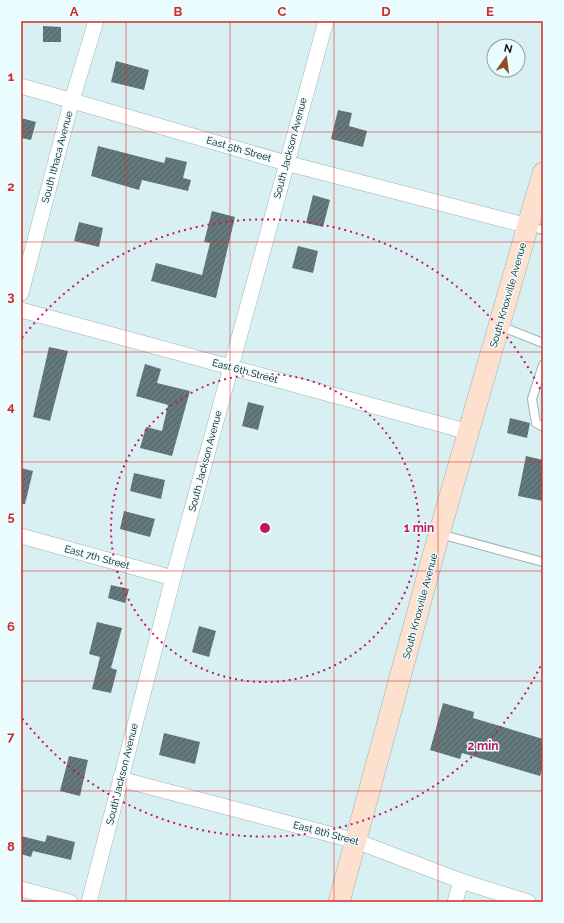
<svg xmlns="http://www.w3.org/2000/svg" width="564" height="923" viewBox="0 0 564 923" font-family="Raleway,sans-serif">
<defs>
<pattern id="building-hatch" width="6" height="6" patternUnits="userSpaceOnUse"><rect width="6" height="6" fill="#64797b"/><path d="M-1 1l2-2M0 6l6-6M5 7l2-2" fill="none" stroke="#516264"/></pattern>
</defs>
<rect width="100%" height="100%" fill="#d9f0f2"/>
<g fill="url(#building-hatch)">
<path d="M43,26L61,27V42H43Z"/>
<path d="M116,61L149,70L144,90L111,82Z"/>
<path d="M338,110L352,113L349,126L367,131L363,147L331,139Z"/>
<path d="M21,118L36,122L31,140L21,138Z"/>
<path d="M98,146L164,163L166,157L187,162L183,178L191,180L188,191L142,180L139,190L91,176Z"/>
<path d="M313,195L330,200L323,227L306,223Z"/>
<path d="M212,211L235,217L216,298L151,281L156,263L202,275L210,243L204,242Z"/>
<path d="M79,222L103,228L99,247L74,241Z"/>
<path d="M298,246L318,251L313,273L292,268Z"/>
<path d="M49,347L68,351L50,421L33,417Z"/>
<path d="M145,364L161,369L157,383L190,391L172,456L140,448L146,427L162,431L168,405L136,396Z"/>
<path d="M248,402L264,406L258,430L242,426Z"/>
<path d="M510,418L530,423L527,438L507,433Z"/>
<path d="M526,456L543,460V501L518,496Z"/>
<path d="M21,468L33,471L25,504H21Z"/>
<path d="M134,473L165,480L161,499L130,491Z"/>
<path d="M124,511L155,519L150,537L120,529Z"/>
<path d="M111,585L129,589L125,603L108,598Z"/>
<path d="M97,622L122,628L111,668L117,670L111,693L92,689L100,657L89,654Z"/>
<path d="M199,626L216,631L209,657L192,652Z"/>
<path d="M443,703L474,712L473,718L543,739V766L540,776L462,753L460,759L430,750Z"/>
<path d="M164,733L200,742L195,764L159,755Z"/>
<path d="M69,756L88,760L80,796L60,791Z"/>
<path d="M47,835L75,842L71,860L33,851L31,857L21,854V836L45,842Z"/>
</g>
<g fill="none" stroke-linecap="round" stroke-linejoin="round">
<defs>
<g id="service">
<path d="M528,226L543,230"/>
<path d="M500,326L543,343"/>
<path d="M543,365L532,399L536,423L543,427"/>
<path d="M440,534L543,562"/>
</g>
<g id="minor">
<path d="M21,86L286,163L528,226"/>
<path d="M21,293L72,100L96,21"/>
<path d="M21,310L469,432"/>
<path d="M21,536L173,578"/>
<path d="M120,779L356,841L461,881L528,902"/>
<path d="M21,889L70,902"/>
<path d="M89,902L173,578L326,21"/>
<path d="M455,902L461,881"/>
</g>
<path id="secondary" d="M339,902L439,534L543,173"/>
</defs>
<use href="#service" stroke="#9cb1b4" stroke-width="10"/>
<use href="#minor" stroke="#9cb1b4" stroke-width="16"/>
<use href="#secondary" stroke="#9cb1b4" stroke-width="22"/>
<use href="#service" stroke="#fff" stroke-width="8"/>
<use href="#minor" stroke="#fff" stroke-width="15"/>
<use href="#secondary" stroke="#fde0cd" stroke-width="21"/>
</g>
<path fill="none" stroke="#d62828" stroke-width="1" stroke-opacity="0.55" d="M126,21V902M230,21V902M334,21V902M438,21V902M21,132H543M21,242H543M21,352H543M21,462H543M21,571H543M21,681H543M21,791H543"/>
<g fill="none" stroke="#c2185b" stroke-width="2" stroke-dasharray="2 4">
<circle cx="265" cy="528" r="154"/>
<path d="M543 661A308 308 0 0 1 22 718M22 338A308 308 0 0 1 543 395"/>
</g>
<g text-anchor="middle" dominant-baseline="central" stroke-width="3" stroke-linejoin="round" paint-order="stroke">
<g font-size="10" fill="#0b1314" stroke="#eafcfe">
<text transform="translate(290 148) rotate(-75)">South Jackson Avenue</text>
<text transform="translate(239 149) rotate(16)">East 5th Street</text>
<text transform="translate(57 157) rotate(-75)">South Ithaca Avenue</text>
<text transform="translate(508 295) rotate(-74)">South Knoxville Avenue</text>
<text transform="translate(245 371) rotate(15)">East 6th Street</text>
<text transform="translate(205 461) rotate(-75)">South Jackson Avenue</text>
<text transform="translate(97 557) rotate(15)">East 7th Street</text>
<text transform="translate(420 606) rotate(-75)">South Knoxville Avenue</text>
<text transform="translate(122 774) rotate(-76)">South Jackson Avenue</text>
<text transform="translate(326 833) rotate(15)">East 8th Street</text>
</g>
</g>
<circle cx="265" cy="528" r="6" fill="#c2185b" stroke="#eafcfe" stroke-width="2"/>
<g font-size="12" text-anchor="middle" font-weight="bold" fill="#c2185b" stroke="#eafcfe" stroke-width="3" stroke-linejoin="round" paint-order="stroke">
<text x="419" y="532">1 min</text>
<text x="483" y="750">2 min</text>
</g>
<rect width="564" height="923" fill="none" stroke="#eafcfe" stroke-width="44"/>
<g transform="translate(506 58) rotate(14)"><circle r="19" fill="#eafcfe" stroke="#919fa0"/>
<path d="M0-3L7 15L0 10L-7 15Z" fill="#904d1e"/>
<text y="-6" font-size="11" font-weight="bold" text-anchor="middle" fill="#0b1314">N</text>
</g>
<rect x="22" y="22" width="520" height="879" fill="none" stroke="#d62828" stroke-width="1.5"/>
<g font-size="13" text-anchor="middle" font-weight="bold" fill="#d62828">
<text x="74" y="16">A</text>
<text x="178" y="16">B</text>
<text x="282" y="16">C</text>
<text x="386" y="16">D</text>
<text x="490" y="16">E</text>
<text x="11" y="81">1</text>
<text x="11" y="191">2</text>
<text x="11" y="301">3</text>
<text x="11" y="411">4</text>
<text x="11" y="521">5</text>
<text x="11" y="631">6</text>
<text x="11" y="741">7</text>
<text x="11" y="851">8</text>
</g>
</svg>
